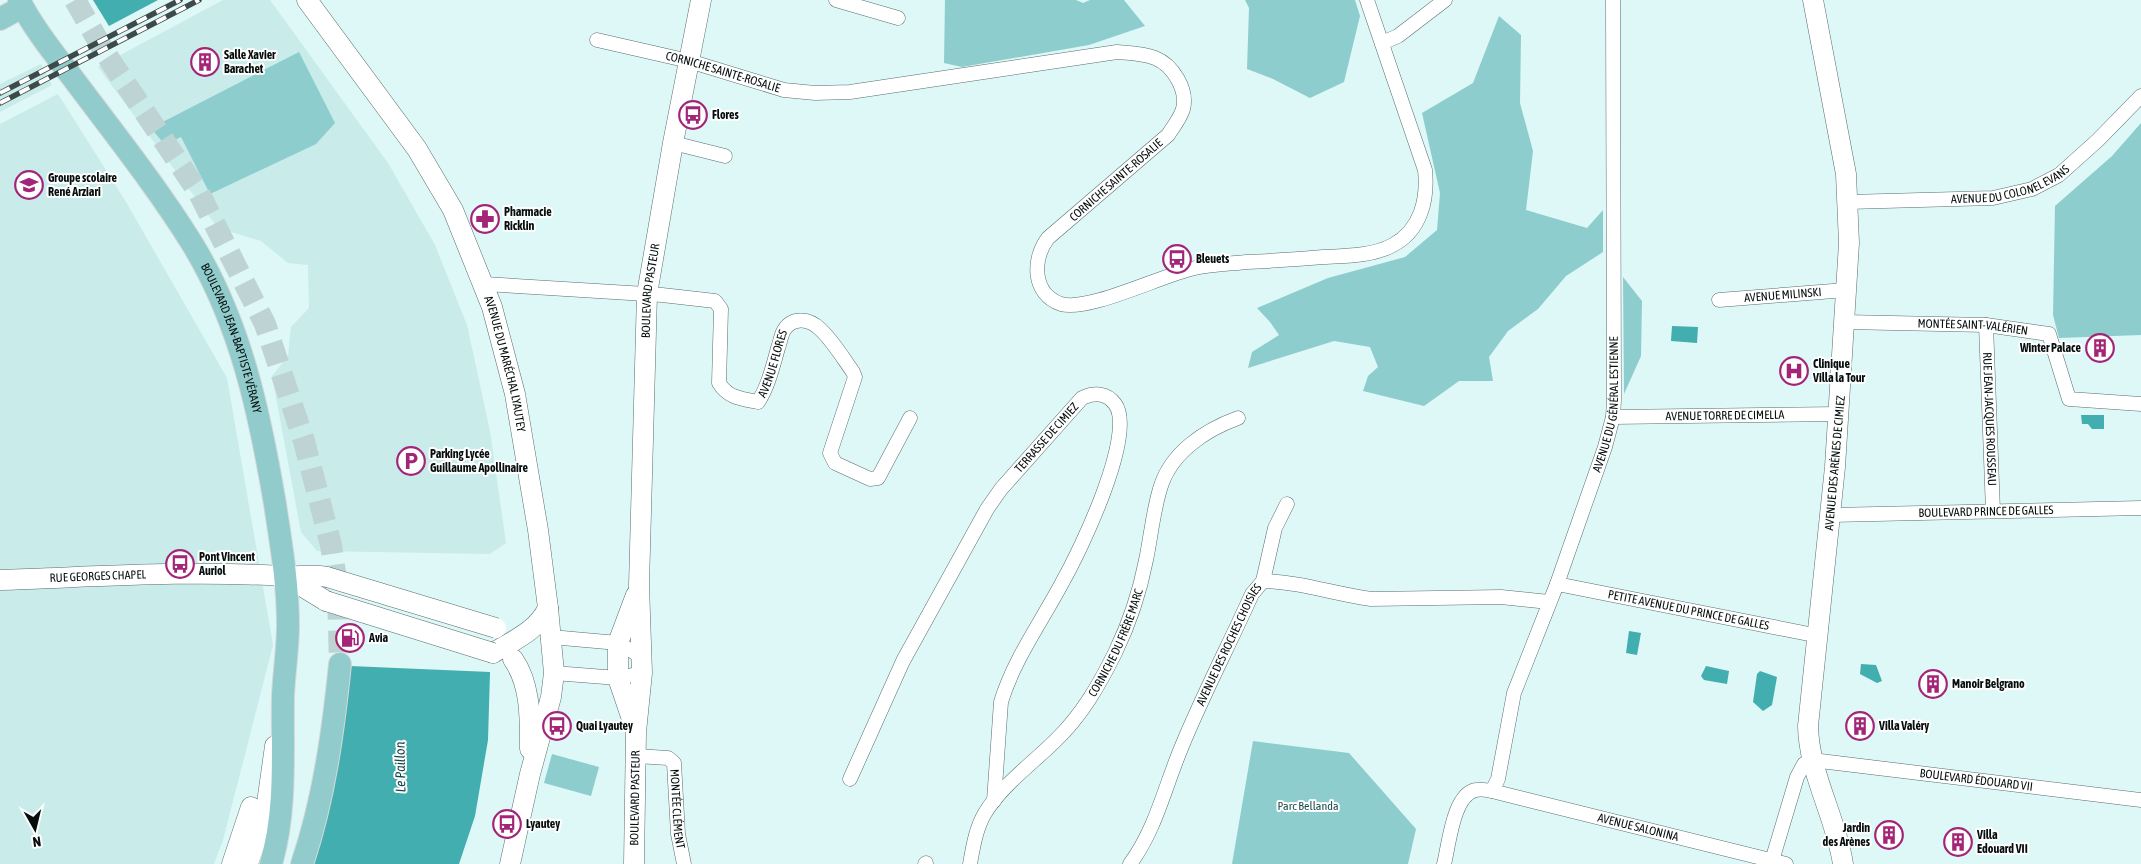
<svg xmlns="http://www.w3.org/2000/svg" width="2141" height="864" viewBox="0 0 2141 864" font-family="'Asap Condensed',sans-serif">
<rect width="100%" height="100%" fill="#def7f7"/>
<g fill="#c9ebea">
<path d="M223,0H270L388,163L435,245L467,325L490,431L506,543L490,554L317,551L301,532L272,376L288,356L291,327L309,308L308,265L288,263L261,241L218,228L98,67Z"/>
<path d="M41,64L52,85L0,112V84Z"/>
<path d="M58,94L126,202L227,378L273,645L223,840L214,864H0V124Z"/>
</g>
<g fill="#8ecdcd">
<path d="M945,0H1076L1083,3L1090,0H1124L1145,26L1089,45L962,67L944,63Z"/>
<path d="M1245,0H1355L1360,16L1344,82L1310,98L1273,79L1247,69L1249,8Z"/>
<path d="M1499,16L1521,35L1520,103L1533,151L1526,210L1587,228L1603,210V252L1566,276L1538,309L1508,331L1489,357L1493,381H1459L1424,406L1363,391L1368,376L1378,367L1370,347L1334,341L1248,368L1252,352L1279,335L1270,322L1257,308L1328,278L1405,257L1437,230L1440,193L1422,113L1473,83Z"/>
<path d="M299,52L335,123L316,144L210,194L181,137L165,145L151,128Z"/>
<path d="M2141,123V335L2059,338L2053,315L2055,206L2112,156Z"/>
<path d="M1623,277L1642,301L1641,356L1624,394Z"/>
<path d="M1253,741L1349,753L1416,829L1408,864H1232Z"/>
<path d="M552,754L599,767L591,796L544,783Z"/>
</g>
<g fill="#42aeaf">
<path d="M93,0H158L109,26Z"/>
<path d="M1672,326L1698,327L1697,343L1671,341Z"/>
<path d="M2081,415H2104V429H2092L2088,424H2082Z"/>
<path d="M1629,631L1641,633L1637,655L1626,653Z"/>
<path d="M1861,664L1876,665L1882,681L1877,683L1860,674Z"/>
<path d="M350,666L490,672L488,740L475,816L459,864H312Z"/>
<path d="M1706,666L1729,671L1727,684L1704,680L1701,676Z"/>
<path d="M1760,671L1777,677L1772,705L1763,711L1753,702L1757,674Z"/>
</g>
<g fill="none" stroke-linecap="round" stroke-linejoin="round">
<path stroke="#bed4d4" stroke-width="22" stroke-dasharray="22 11" stroke-linecap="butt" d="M75,0L105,53L199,193L265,324L304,441L331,545L338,593L340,664"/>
<defs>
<g id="street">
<path d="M836,0L898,18"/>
<path id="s1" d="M597,40L689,61L784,90L815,93L850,92L1117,52C1130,53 1143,53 1155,58C1173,65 1188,90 1183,109C1180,119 1173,127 1168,135L1048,238C1032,259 1032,294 1061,304C1089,312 1162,275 1195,268C1212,264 1230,264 1247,262C1273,261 1298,259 1323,257C1345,256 1373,256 1393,245C1421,230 1428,199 1425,170L1367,0"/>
<path d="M1382,43L1398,36L1445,0"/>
<path d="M673,143L725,156"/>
<path id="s2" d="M1848,202L1993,198L2032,189L2059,175L2098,140L2141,96"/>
<path id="s3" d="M484,284L662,295L715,301L721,309L719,383C728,398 742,399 758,402C768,387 773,366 778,348C780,343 781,335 784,330C793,316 810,319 820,329C833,341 843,358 853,372L855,377L830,453L835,463L870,479L878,478L910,418"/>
<path id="s4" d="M1719,300L1846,290"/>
<path id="s5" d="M1845,322L1986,325L2049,334L2069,399L2141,404"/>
<path id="s6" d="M1986,325L1993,511"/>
<path id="s7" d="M1613,417L1839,414"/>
<path id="s8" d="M1831,515L2141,508"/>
<path d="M1263,581L1275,528L1287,504"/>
<path id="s9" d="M1557,584L1819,636"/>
<path d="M551,637L618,643L642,657"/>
<path d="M554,673L618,678L642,673"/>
<path id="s10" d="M636,756L668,758L674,763L678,834L684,864"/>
<path id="s11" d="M850,779L903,661L987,509L1001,489L1082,398C1095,392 1107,393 1115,404C1137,433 1080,551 1063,581C1042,621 1014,659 1001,702L994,801"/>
<path id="s12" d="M1492,791L1498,779L1514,693L1557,584L1605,447L1613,417L1614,400L1613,0"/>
<path d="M925,864L926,863"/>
<path id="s13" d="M970,864C973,847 976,828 985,813C1002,785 1033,763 1056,740C1082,715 1099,685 1115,653C1129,624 1140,591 1146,560C1151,536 1153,512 1160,489C1170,453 1205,430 1238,418"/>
<path id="s14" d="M1130,864C1156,829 1165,786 1182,746C1203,695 1229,645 1252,594L1263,581C1301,582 1334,594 1371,599L1501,597L1549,602"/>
<path id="s15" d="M1444,864C1449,845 1453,794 1476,790C1481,789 1487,790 1492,791L1786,864"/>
<path id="s16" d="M1771,864L1797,777L1804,764L1812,760L2141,800"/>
</g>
<g id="secondary">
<path id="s17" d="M307,0L417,149L453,210L492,307L515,394L538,530L548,608L554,673L551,697L530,774L510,864"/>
<path d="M1813,0L1846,174L1849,243L1835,467L1808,726C1809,774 1836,817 1843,864"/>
<path d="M285,576L326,601"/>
<path id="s18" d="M0,580C94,577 189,570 282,576C298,577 312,574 327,577"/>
<path d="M493,653C514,640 537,631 548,608"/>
<path d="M513,659C531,685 530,718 530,749"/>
<path d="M634,725L618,678V643L636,595"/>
<path d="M232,864L251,807"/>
<path d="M248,864L267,803L275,746"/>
<path id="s19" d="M634,864L636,732L642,673L639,585L647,294L673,143L701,0"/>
</g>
<g id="primary">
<path id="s20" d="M19,0C35,31 57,57 78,85C117,137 159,190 193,245C241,324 260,415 275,504C281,544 288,584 288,625C288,649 284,672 283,696C282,752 287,809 271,864"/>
<path d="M0,19L22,7"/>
<path d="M302,864C324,799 333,732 340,664"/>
</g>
</defs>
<use href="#street" stroke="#586e6d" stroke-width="15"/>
<use href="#secondary" stroke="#586e6d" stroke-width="21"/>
<use href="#primary" stroke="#d7d8d8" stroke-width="24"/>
<use href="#street" stroke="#fff" stroke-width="14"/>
<use href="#secondary" stroke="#fff" stroke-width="20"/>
<use href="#primary" stroke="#91cbcb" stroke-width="22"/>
<defs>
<g id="rail">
<path d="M0,93L180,0"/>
<path d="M0,103L199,0"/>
</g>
</defs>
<use href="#rail" stroke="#3d4a4a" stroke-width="5.5"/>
<use href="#rail" stroke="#fefefe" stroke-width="4" stroke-dasharray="11" stroke-linecap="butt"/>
<defs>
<g id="secondary-bridge">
<path d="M327,577L496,628"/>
<path d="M326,601L493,653"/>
</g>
</defs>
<use href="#secondary-bridge" stroke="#586e6d" stroke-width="21" stroke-linecap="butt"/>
<use href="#secondary-bridge" stroke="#fff" stroke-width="20"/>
</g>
<defs>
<symbol id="building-ring" viewBox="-11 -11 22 22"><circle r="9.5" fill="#fefefe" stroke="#a32578" stroke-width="1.5"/><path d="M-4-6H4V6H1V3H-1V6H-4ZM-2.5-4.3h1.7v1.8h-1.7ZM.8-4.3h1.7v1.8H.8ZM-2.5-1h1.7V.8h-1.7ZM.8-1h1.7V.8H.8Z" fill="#a32578"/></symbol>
<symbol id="bus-ring" viewBox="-11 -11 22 22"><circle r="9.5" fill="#fefefe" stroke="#a32578" stroke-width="1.5"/><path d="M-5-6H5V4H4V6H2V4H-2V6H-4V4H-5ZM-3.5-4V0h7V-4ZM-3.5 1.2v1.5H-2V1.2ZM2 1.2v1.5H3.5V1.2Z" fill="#a32578"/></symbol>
<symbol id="school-ring" viewBox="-11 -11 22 22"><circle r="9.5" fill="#fefefe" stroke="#a32578" stroke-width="1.5"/><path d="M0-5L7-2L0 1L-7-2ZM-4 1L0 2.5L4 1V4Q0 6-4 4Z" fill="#a32578"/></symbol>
<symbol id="pharmacy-ring" viewBox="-11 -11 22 22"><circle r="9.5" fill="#fefefe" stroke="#a32578" stroke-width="1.5"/><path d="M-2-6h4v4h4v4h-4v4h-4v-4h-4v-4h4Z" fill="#a32578"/></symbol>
<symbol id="hospital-ring" viewBox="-11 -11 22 22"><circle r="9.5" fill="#fefefe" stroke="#a32578" stroke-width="1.5"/><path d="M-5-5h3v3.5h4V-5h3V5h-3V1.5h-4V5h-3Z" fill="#a32578"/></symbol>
<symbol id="parking-ring" viewBox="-11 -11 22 22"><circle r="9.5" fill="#fefefe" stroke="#a32578" stroke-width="1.5"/><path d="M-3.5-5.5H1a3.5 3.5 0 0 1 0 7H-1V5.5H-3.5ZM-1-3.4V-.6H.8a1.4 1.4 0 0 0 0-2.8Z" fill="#a32578"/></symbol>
<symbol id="fuel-ring" viewBox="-11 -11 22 22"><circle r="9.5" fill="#fefefe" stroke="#a32578" stroke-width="1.5"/><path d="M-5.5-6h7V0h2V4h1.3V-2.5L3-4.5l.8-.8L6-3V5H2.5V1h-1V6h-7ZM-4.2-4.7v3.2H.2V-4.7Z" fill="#a32578"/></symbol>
</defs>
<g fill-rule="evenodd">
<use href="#building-ring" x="189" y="46" width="32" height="32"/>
<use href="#bus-ring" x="677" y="99" width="32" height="32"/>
<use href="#school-ring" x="13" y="169" width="32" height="32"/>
<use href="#pharmacy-ring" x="469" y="203" width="32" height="32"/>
<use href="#bus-ring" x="1161" y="243" width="32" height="32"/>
<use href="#building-ring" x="2084" y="332" width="32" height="32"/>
<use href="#hospital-ring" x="1778" y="355" width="32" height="32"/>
<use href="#parking-ring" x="395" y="445" width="32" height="32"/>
<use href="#bus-ring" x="164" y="548" width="32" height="32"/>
<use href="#fuel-ring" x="334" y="622" width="32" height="32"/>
<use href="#building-ring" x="1917" y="668" width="32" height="32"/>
<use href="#bus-ring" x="541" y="710" width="32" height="32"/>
<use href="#building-ring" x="1844" y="710" width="32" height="32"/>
<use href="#bus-ring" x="491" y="808" width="32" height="32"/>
<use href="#building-ring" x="1873" y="819" width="32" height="32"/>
<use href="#building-ring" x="1942" y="826" width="32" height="32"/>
</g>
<g text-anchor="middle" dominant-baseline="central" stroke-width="4" stroke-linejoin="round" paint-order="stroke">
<g font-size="12" font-weight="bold" fill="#060e0e" stroke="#fefefe" text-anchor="start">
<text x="224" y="55">Salle Xavier<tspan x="224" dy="14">Barachet</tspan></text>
<text x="712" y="115">Flores</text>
<text x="48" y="178">Groupe scolaire<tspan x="48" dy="14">René Arziari</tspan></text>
<text x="504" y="212">Pharmacie<tspan x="504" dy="14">Ricklin</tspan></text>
<text x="1196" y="259">Bleuets</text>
<text x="2081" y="348" text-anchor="end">Winter Palace</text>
<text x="1813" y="364">Clinique<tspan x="1813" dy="14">Villa la Tour</tspan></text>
<text x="430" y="454">Parking Lycée<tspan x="430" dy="14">Guillaume Apollinaire</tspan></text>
<text x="199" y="557">Pont Vincent<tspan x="199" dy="14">Auriol</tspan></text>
<text x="369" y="638">Avia</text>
<text x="1952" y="684">Manoir Belgrano</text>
<text x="576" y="726">Quai Lyautey</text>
<text x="1879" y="726">Villa Valéry</text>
<text x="526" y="824">Lyautey</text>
<text x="1870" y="828" text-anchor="end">Jardin<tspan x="1870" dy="14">des Arènes</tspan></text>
<text x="1977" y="835">Villa<tspan x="1977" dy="14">Edouard VII</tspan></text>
</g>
<g font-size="12" fill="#060e0e" stroke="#fefefe">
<text stroke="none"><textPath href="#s1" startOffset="130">CORNICHE SAINTE-ROSALIE</textPath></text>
<text transform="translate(1116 180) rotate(-41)">CORNICHE SAINTE-ROSALIE</text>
<text stroke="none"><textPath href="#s2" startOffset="165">AVENUE DU COLONEL EVANS</textPath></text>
<text stroke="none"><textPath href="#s19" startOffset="574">BOULEVARD PASTEUR</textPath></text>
<text stroke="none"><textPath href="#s4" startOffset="64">AVENUE MILINSKI</textPath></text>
<text stroke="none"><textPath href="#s5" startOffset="128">MONTÉE SAINT-VALÉRIEN</textPath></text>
<text stroke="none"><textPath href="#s20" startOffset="402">BOULEVARD JEAN-BAPTISTE VÉRANY</textPath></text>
<text stroke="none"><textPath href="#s17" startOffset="419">AVENUE DU MARÉCHAL LYAUTEY</textPath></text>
<text stroke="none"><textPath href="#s3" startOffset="402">AVENUE FLORES</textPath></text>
<text stroke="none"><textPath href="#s12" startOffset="406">AVENUE DU GÉNÉRAL ESTIENNE</textPath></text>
<text stroke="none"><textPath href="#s7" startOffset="112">AVENUE TORRE DE CIMELLA</textPath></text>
<text stroke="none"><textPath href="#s6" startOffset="94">RUE JEAN-JACQUES ROUSSEAU</textPath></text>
<text stroke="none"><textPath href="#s11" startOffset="396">TERRASSE DE CIMIEZ</textPath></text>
<text transform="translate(1835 463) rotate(-85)">AVENUE DES ARÈNES DE CIMIEZ</text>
<text stroke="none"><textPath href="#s8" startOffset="155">BOULEVARD PRINCE DE GALLES</textPath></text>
<text stroke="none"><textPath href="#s18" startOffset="98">RUE GEORGES CHAPEL</textPath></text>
<text stroke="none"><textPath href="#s9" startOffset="134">PETITE AVENUE DU PRINCE DE GALLES</textPath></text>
<text stroke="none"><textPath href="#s13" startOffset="271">CORNICHE DU FRÈRE MARC</textPath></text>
<text stroke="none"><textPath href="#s14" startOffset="241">AVENUE DES ROCHES CHOISIES</textPath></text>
<text stroke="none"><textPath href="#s16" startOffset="280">BOULEVARD ÉDOUARD VII</textPath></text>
<text stroke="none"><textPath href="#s19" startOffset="66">BOULEVARD PASTEUR</textPath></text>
<text stroke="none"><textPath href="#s10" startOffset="86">MONTÉE CLÉMENT</textPath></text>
<text stroke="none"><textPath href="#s15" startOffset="251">AVENUE SALONINA</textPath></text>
</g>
<g font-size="12" fill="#1d4c4c" stroke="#fefefe">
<text x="1308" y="806">Parc Bellanda</text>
</g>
<g font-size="14" font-style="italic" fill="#144545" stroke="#fefefe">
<text transform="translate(400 767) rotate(-91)">Le Paillon</text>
</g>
</g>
<g transform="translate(35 829) rotate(172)" stroke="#fefefe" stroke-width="4" paint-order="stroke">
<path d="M0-4L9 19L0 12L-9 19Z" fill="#060e0e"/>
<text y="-8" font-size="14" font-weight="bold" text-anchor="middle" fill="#060e0e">N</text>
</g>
</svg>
